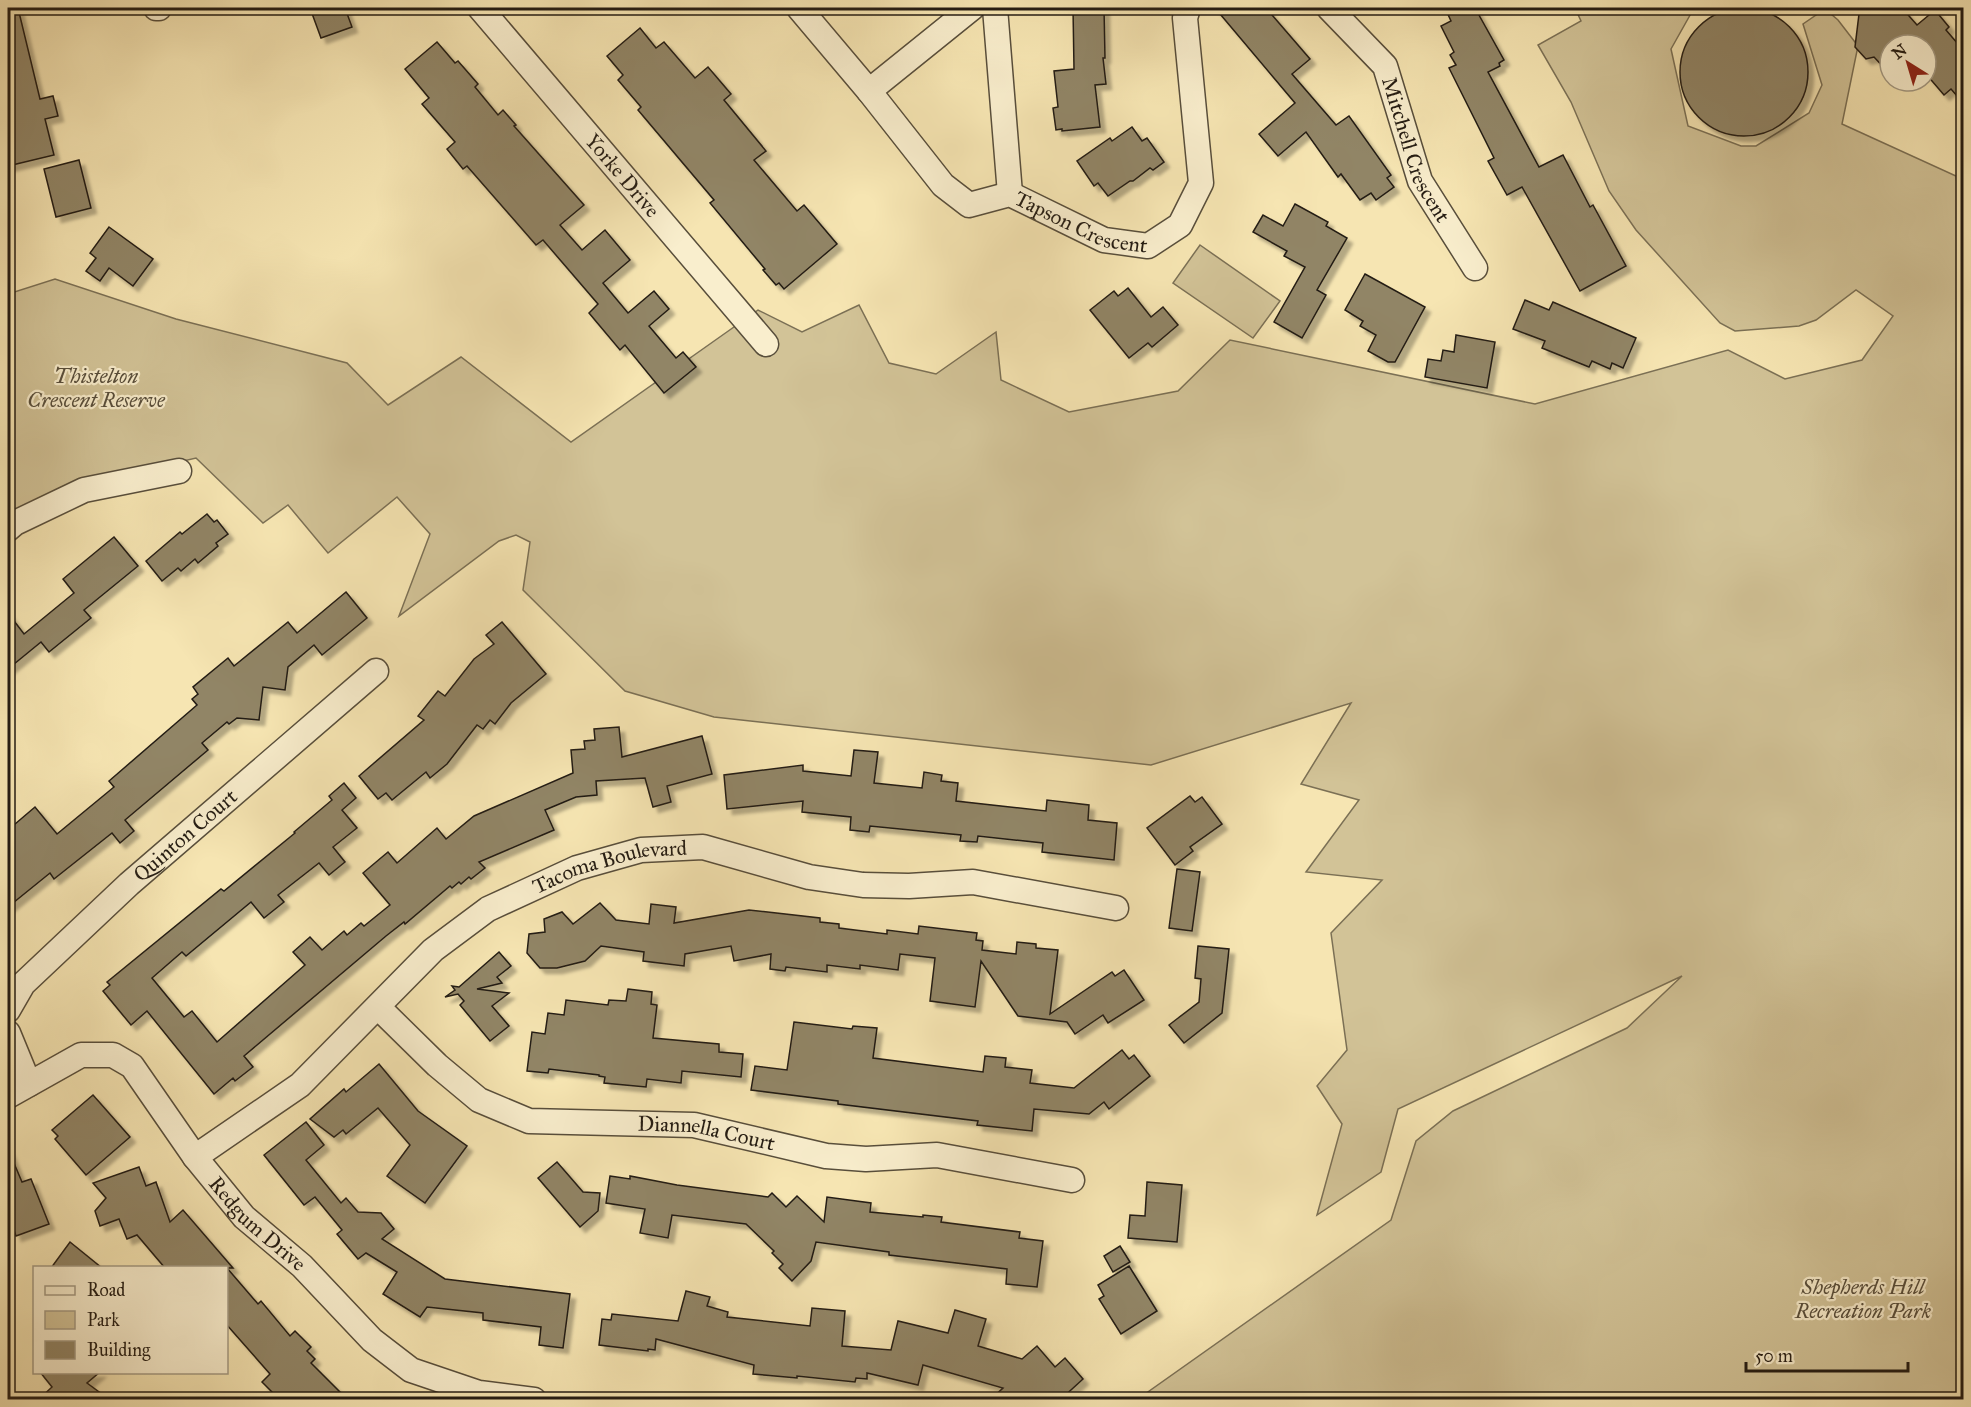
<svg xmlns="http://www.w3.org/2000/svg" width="1971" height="1407" viewBox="0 0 1971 1407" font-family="'IM FELL Great Primer',serif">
<defs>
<filter id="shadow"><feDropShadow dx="5.5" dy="5.5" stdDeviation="1.5" flood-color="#0004"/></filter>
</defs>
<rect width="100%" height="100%" fill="#f6e5b2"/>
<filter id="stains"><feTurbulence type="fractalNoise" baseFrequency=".00333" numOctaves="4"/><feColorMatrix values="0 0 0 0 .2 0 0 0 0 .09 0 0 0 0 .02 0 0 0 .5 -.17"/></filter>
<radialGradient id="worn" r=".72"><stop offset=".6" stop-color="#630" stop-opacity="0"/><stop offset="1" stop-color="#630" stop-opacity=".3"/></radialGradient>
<g fill="#d2c397" stroke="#7b7055" stroke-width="1.5">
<path d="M1575,8H1694L1671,49L1688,126L1741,146H1756L1809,113L1822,85L1803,24L1825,9L1838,20L1858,46L1842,124L1956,176L1963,225L1964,380L1957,391L1964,403L1963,1399H1138L1391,1220L1416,1141L1453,1111L1627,1028L1682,976L1398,1109L1381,1172L1317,1215L1342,1124L1317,1086L1347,1050L1331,933L1382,880L1306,872L1359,800L1301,784L1351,703L1151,765L714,717L625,691L523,590L530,542L516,535L499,541L399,616L430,534L397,497L328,553L288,505L263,523L196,458L63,489L8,516V294L55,279L176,319L347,363L388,405L461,357L571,442L758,310L802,332L859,305L889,363L936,374L996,332L1001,380L1069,412L1178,391L1230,340L1535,404L1728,350L1785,379L1862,360L1893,316L1856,290L1816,320L1799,326L1735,331L1720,323L1636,230L1609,191L1571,102L1538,45L1581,21Z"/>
<path d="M1200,245L1280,301L1253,338L1173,283Z"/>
</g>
<g fill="#918566" stroke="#241c13" stroke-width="1.5" filter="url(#shadow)">
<circle cx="1744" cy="72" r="64"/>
<path d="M8,8H18L40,99L53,96L58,116L45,119L54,155L8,166Z"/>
<path d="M310,8H345L352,27L321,38Z"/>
<path d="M1073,8H1104L1105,58H1103L1106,84L1095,85L1100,127L1062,131V129L1056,130L1053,108L1058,107L1054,71L1074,69Z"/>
<path d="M1215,8H1266L1310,59L1292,74L1336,125L1349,116L1391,175L1387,178L1394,187L1376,200L1371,193L1360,200L1341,174L1338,177L1306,132L1278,156L1259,134L1295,103Z"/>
<path d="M1445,8H1475L1504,60L1499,63L1500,66L1488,72L1539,167L1563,155L1590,207L1593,205L1626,266L1580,291L1522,187L1507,195L1488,161L1494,158L1449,68L1456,65L1450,55L1454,52L1441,26L1451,21Z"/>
<path d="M1867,8H1902L1917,25L1935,10L1949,27L1946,30L1964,51V104L1951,89L1944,95L1926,74V45H1890V74L1874,57L1866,59L1855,47L1859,14Z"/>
<path d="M640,28L656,48L664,42L695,78L708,67L731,94L724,100L766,151L754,160L797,211L804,205L837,244L784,289L779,283L776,285L763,270L765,269L710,203L714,200L638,110L641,107L618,80L623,75L607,56Z"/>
<path d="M437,42L455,63L458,61L478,84L475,87L498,115L503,110L516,125L514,126L584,205L560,225L582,250L605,230L630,260L603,283L628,313L654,291L669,309L649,326L676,358L683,352L696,367L664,393L625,345L620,350L589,313L598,304L543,240L536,245L467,166L463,169L447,149L455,142L422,104L429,98L405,69Z"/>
<path d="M1132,127L1142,141L1147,138L1164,162L1153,170L1150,168L1133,181H1130L1108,196L1098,183L1094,186L1077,161L1110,138L1112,141Z"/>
<path d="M79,160L91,208L56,217L44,169Z"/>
<path d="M1295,204L1328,222L1326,226L1347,238L1317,290L1326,295L1302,338L1274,322L1305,267L1284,256L1287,251L1253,232L1263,215L1283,226Z"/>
<path d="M109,227L153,259L133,286L109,268L100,281L86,271L96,258L90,253Z"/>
<path d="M1365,274L1425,307L1395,362H1388L1368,351L1376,335L1360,326L1363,321L1345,310Z"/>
<path d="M1128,288L1151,317L1163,307L1178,325L1152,347L1148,343L1129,358L1090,310L1114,291L1118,296Z"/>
<path d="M1525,300L1549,310L1553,302L1636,338L1623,368L1612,363L1610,369L1592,361L1589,367L1542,348L1545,341L1513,329Z"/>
<path d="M1456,335L1495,342L1487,388L1425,377L1428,359L1441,361L1443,350L1454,352Z"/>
<path d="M207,514L214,522L217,520L228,534L216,543L218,546L198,563L195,559L181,571L178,568L162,581L146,561L180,532L182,534Z"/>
<path d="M114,537L138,566L84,610L91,618L49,652L41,642L8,669V613L24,634L74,593L63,579Z"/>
<path d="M346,592L367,618L322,655L314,645L288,667L285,690L263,687L259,720L237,718L229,724L227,722L202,743L208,750L125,820L134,831L120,843L112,833L54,879L50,873L8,907V830L35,807L57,834L114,787L109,781L197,705L192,699L198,694L193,687L228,658L234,666L288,622L297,633Z"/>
<path d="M502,622L546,674L511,703L495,724L490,720L483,729L477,725L447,764L430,778L426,772L392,800L386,793L378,799L359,776L424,720L418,716L438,691L445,696L474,659L494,644L486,635Z"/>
<path d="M619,727L622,757L702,736L712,774L667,786L671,802L653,807L645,778L596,781L597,795L576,797L545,810L554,830L479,862L485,868L471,879L469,877L461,884L459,882L452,888L450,886L405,924L404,922L386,936L244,1056L253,1067L235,1081L233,1078L214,1094L147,1011L131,1025L103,991L110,985L107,982L221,889L224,891L295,833L294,832L332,800L329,796L344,783L356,798L342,810L357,828L333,847L345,862L329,875L319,863L278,895L284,902L264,918L251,902L186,956L182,952L152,978L184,1017L192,1011L217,1042L305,965L293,952L310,937L322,950L344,931L347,935L361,923L364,926L390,905L363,873L388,852L397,863L437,828L446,839L474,816L573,773L571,750L585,749L584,741L595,740L594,729Z"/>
<path d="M854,750L878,752L874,783L922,788L924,772L942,775L941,781L958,783L956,801L1046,811L1047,800L1089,805L1088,820L1117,823L1114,860L1042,852L1043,843L978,836L977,842L960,841L961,835L870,826L869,832L850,830L851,817L802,812L803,801L727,809L724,775L803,765V771L851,776Z"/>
<path d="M1190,796L1195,802L1202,797L1222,824L1190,847L1193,851L1175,865L1147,828Z"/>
<path d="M1177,869L1200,872L1192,931L1169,928Z"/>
<path d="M600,903L616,920L649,924L651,904L676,907L674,923L749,910L820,918V922L839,924V928L887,934V930L918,934L919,926L977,933L976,940L983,941L982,950L1016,954L1017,942L1036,944V948L1058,950L1050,1014L1112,972L1115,976L1124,970L1144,1000L1108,1023L1103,1015L1075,1034L1067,1022L1018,1016L981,961L975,1007L930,1001L935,958L900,954L898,970L860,965V969L827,965V972L786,967L785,971L770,969L771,954L734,961L731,946L685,954L684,966L643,961L644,952L601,946L585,961L557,968H540L527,953L529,934L545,932L544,919L562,912L573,924Z"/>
<path d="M1198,946L1229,949L1222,1013L1184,1043L1169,1025L1199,1002L1201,979L1195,978Z"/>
<path d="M499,952L511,966L497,977L502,983L477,989L509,993L492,1006L509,1026L490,1041L460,1005L464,1001L458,994L445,997L455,990L452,986L459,987Z"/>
<path d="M628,989L652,992L651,1004L657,1005L653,1038L719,1044V1052L743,1054L741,1077L682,1071L681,1083L647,1079L646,1087L604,1083L605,1077L599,1076V1075L549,1069L548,1073L527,1071L532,1032L545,1034L548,1013L564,1015L566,1000L608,1005L609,1000L626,1001Z"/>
<path d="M794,1022L852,1029L853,1026L877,1028L873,1058L983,1072L985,1056L1006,1058L1005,1067L1032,1070L1030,1083L1074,1088L1122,1050L1129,1059L1134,1055L1150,1076L1109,1109L1104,1102L1089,1114L1034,1109L1032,1131L977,1125L978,1121L838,1104V1101L751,1090L755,1066L787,1070Z"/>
<path d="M379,1064L418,1111L467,1146L425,1203L387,1176L410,1145L378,1108L346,1134L343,1130L334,1137L310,1119L344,1089L346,1092Z"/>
<path d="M93,1095L130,1137L86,1175L55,1139L58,1136L52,1130Z"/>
<path d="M306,1122L324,1145L306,1160L341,1203L346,1198L358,1212L381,1213L394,1229L382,1239L445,1279L570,1294L563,1348L539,1345L541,1327L483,1320V1313L427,1307L420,1317L383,1294L397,1272L366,1253L358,1259L337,1234L342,1230L315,1197L304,1205L264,1155Z"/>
<path d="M8,1149L22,1182L31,1179L49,1224L16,1236L8,1213Z"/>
<path d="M557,1162L583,1192L600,1193L598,1211L580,1227L538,1178Z"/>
<path d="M139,1167L146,1186L156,1182L170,1222L183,1210L233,1268H227L258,1304L261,1301L290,1336L295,1331L311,1347L307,1351L315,1359L311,1363L348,1400H280L262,1382L270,1374L226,1324V1268H165L137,1235L127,1239L119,1219L100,1226L95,1211L106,1198L93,1183Z"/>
<path d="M610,1176L630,1179V1176L677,1185L768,1197L772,1193L786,1207L797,1196L824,1222L827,1197L871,1203L870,1212L923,1217V1215L942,1217L941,1222L1020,1232L1019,1238L1043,1241L1037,1287L1006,1284L1007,1269L889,1255V1252L816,1242L811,1261L792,1281L779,1268L783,1264L772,1253L774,1251L746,1224L672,1215L668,1238L640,1233L645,1209L606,1203Z"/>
<path d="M1147,1182L1182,1185L1177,1242L1128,1238L1130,1215L1145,1216Z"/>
<path d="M70,1242L102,1268H51Z"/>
<path d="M1120,1246L1130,1262L1113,1272L1104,1256Z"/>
<path d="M1129,1266L1157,1311L1121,1334L1099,1299L1104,1296L1098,1285Z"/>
<path d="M686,1291L710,1297L707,1306L728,1312L727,1317L810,1326L812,1308L845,1311L842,1346L891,1350L898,1321L948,1333L955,1310L986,1319L978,1346L1022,1359L1037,1346L1055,1367L1065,1358L1083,1379L1060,1400H990L1003,1388L923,1365L918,1385L867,1373V1379L856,1378L855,1382L797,1376V1378L753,1374L754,1365L656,1339L655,1350L648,1349V1351L599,1345L602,1319L611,1320L612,1314L678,1321Z"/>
<path d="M40,1372H100L87,1383L110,1400H38L52,1387Z"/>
</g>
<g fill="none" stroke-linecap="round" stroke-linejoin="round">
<defs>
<g id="street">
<path d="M156,8H159"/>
<path id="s1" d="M480,8L766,344"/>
<path id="s2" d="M799,8L869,91L943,185L969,205L1010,194L1104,240L1148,246L1180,225L1201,183L1185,18L1188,8"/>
<path d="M995,8L1010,194"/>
<path id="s3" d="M1329,8L1385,66L1420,181L1475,268"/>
<path d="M869,91L972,8"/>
<path d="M8,529L15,523L84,490L179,471"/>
<path id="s4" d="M378,1007L437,1065L479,1100L529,1121L694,1125L826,1156L866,1159L937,1155L1072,1180"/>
<path id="s5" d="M8,1010L23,984L129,884L376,671"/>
<path d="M8,1033L29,1084"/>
<path id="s6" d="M8,1096L81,1055H113L132,1066L195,1157L244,1217L302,1266L372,1340L411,1370L479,1393L534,1400"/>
<path id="s7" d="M195,1157L300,1085L433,950L488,909L577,868L641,850L703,847L809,877L863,885L909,886L973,882L1116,908"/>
</g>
</defs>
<use href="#street" stroke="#584e3b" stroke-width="27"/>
<use href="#street" stroke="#f9eecd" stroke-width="24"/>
</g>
<g text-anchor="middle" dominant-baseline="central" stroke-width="4.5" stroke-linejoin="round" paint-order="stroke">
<g font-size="21" fill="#241c13" stroke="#f9eecd">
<text stroke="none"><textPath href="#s3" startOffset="170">Mitchell Crescent</textPath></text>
<text stroke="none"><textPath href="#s1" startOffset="220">Yorke Drive</textPath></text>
<text stroke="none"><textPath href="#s2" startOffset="381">Tapson Crescent</textPath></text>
<text stroke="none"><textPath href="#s5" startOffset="250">Quinton Court</textPath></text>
<text stroke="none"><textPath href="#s7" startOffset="516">Tacoma Boulevard</textPath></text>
<text stroke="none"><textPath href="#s4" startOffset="370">Diannella Court</textPath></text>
<text stroke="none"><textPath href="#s6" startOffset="340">Redgum Drive</textPath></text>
</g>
<g font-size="21" font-style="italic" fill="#584e3b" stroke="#f9eecd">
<text x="96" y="376">Thistelton<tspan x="96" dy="24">Crescent Reserve</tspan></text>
<text x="1863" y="1287">Shepherds Hill<tspan x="1863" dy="24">Recreation Park</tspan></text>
</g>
</g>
<rect width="1971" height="1407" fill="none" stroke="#f6e5b2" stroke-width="30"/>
<rect x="9" y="9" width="1953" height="1389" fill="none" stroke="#241c13" stroke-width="3"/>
<rect x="15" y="15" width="1941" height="1377" fill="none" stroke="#241c13" stroke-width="1.5"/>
<rect x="33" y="1266" width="195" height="108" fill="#f9eecd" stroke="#a49a83" stroke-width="1.5"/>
<rect x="45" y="1286" width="30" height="9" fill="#f9eecd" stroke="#a49a83" stroke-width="1.5"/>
<text x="87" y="1296" font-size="18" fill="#241c13">Road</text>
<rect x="45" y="1311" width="30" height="18" fill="#d2c397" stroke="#a49a83" stroke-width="1.5"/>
<text x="87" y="1326" font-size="18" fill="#241c13">Park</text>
<rect x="45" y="1341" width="30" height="18" fill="#918566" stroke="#a49a83" stroke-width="1.5"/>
<text x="87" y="1356" font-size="18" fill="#241c13">Building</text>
<g transform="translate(1908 63) rotate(323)"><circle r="28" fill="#f9eecd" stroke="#a49a83" stroke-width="1.5"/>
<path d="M0-4.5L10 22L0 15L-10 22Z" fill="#8f2418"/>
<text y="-9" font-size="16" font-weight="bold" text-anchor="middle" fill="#241c13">N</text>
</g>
<path d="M1746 1362v9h162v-9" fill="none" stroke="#241c13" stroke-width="3"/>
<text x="1755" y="1362" font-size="18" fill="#241c13" stroke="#f9eecd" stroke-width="4.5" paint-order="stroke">50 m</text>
<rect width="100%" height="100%" filter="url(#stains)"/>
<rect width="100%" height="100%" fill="url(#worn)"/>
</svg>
